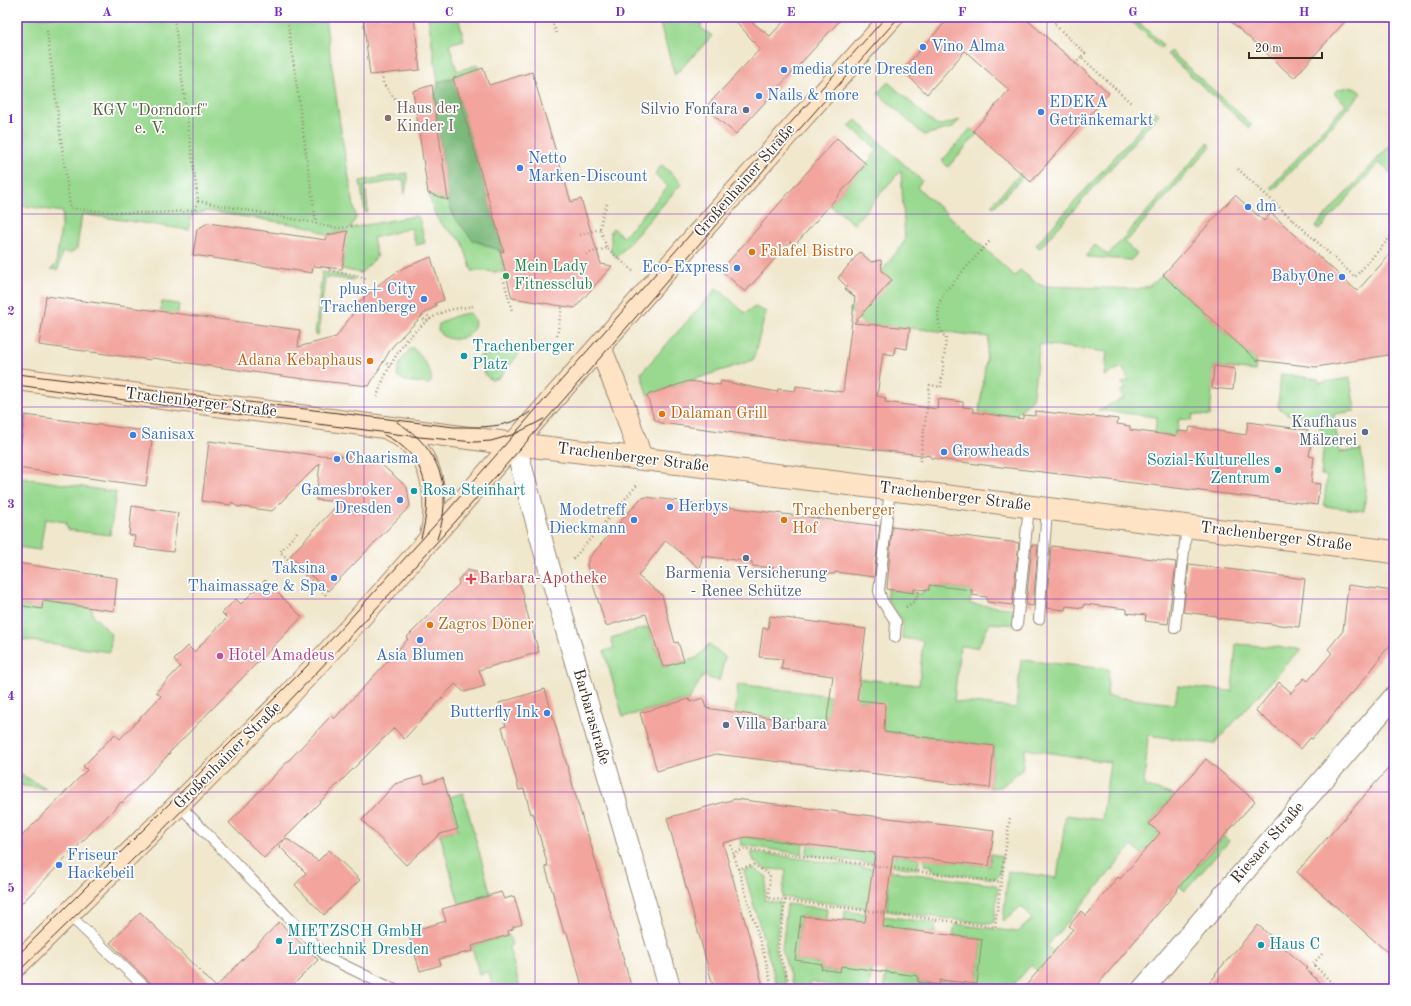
<svg xmlns="http://www.w3.org/2000/svg" width="1411" height="1006" viewBox="0 0 1411 1006" font-family="'Old Standard TT',serif">
<rect width="100%" height="100%" fill="#fff"/>
<filter id="ink" filterUnits="userSpaceOnUse"><feTurbulence type="fractalNoise" baseFrequency=".025" numOctaves="2"/><feDisplacementMap in="SourceGraphic" scale="8" xChannelSelector="R" yChannelSelector="G"/><feConvolveMatrix kernelMatrix="1 2 1 2 8 2 1 2 1" color-interpolation-filters="sRGB"/></filter>
<filter id="wash" filterUnits="userSpaceOnUse"><feTurbulence type="fractalNoise" baseFrequency=".012" numOctaves="4" result="noise"/><feDisplacementMap in="SourceGraphic" scale="16" xChannelSelector="R" yChannelSelector="G"/><feGaussianBlur stdDeviation="0.9" result="paint"/><feColorMatrix in="noise" values="0 0 0 0 0 0 0 0 0 0 0 0 0 0 0 0 0 1.4 0 .05"/><feComposite in="paint" operator="in"/></filter>
<g filter="url(#wash)">
<rect width="100%" height="100%" fill="#f0e7cc"/>
<g fill="#98d98f" stroke="#6a8256">
<path d="M17,17H325L342,138L356,218L350,228L415,216L419,217L425,243L416,245L411,228L373,238L377,257L361,273L342,269L347,231L327,235L311,227L208,211L192,215L189,230L82,214L77,248L71,253L62,252L58,270L51,269L56,265L63,212L18,205Z"/>
<path d="M428,17H458L464,40L449,44L457,71L478,65L479,70L438,82Z"/>
<path d="M658,17H708L700,27L712,36L675,75Z"/>
<path d="M1126,17H1133L1163,45L1161,48Z"/>
<path d="M1170,51L1252,125L1249,128L1167,54Z"/>
<path d="M888,82L937,126L960,120L952,128L924,135L878,93Z"/>
<path d="M1350,87L1356,89L1361,93L1274,190L1271,187L1346,104L1334,93L1339,89Z"/>
<path d="M1156,111L1159,114L1040,248L1036,245Z"/>
<path d="M856,120L922,181L917,187L1015,276L1020,270L1035,282L1043,286L1138,289L1149,286L1163,275L1256,360L1255,371L1214,366L1210,416L1193,414L1192,420L1179,419L1176,436L1155,434L1157,417L1098,410L1124,398L1120,392L1126,388L1122,383L1129,380L1122,367L1104,376L1107,352L1040,344L1032,400L1013,417L979,413L989,337L930,330L864,324L849,310L861,298L892,280L882,271L905,241L901,170L854,224L830,205L878,150L849,126Z"/>
<path d="M971,128L977,134L948,167L942,161Z"/>
<path d="M1208,143L1211,146L1125,243L1137,254L1131,260L1087,257V255L1095,245L1108,255Z"/>
<path d="M1390,145C1395,152 1397,165 1391,173L1379,163L1319,230L1315,227Z"/>
<path d="M662,165L682,183L617,257L611,252V231L613,228L623,237L668,187L655,174Z"/>
<path d="M407,173L408,178L405,194L403,179L365,186L368,210L367,213L365,212L360,181Z"/>
<path d="M1021,173L1024,176L994,207L991,205Z"/>
<path d="M428,193L448,200L454,217L473,240L500,251L505,272L472,271L462,241L442,225L436,217Z"/>
<path d="M322,272L355,278L352,280L325,277L318,335H315Z"/>
<path d="M717,288L745,313L755,307L766,312L753,360L647,395L641,373Z"/>
<path d="M162,302L179,304L175,330L159,328Z"/>
<path d="M470,313C483,326 467,340 453,339C449,339 445,337 441,335L438,330L439,324C449,318 458,314 470,313Z"/>
<path d="M412,347C420,355 433,369 431,382L429,384L405,381L398,377C395,366 406,354 412,347Z"/>
<path d="M511,347L519,348V352L518,355L499,378L492,380C482,376 482,365 480,355L491,356L492,352L500,353V351L511,352Z"/>
<path d="M1281,374L1318,379L1319,383L1350,378L1355,411L1334,414L1339,452L1361,450L1366,490L1364,511L1324,506L1327,476L1321,475L1324,442L1317,418L1287,414L1278,407Z"/>
<path d="M17,477L116,492L110,535L68,530L65,522L45,519L40,550L17,547Z"/>
<path d="M929,585L972,590L970,604L1019,609L1017,625L990,623L978,647L960,646L954,701L1016,708L1021,660L1109,669L1107,696L1175,704L1178,686L1232,691L1236,644L1301,649L1214,744L1148,735L1144,786L1174,795L1149,824L1198,866L1224,836L1229,841L1185,891L1132,846L1047,946L1085,979L1059,989L1031,965L1010,989H884L890,939L875,938L869,989H855L811,982L810,989L797,988L792,982L782,950L787,904L827,909L826,919L801,916L795,960L822,964L821,970L839,972L845,911L936,923L935,933L904,929L899,973L918,976V982L939,985L940,980L977,984L982,939L953,935L955,924L1018,932L1032,919L1021,906L1003,922L1008,871L1057,878L1066,815L1102,820L1110,762L1025,749L1022,770L1014,776L1001,787L990,788L994,746L877,731L881,703L834,697L837,676L919,685L923,641L902,638L903,621L887,599V589L922,594L923,590H929Z"/>
<path d="M43,601L92,608V614L111,634L110,652L17,639V605L41,609Z"/>
<path d="M648,627L663,667L697,658L709,644L725,657L719,681L703,676L689,699L623,717L604,651L614,648L611,638Z"/>
<path d="M738,684L831,696L826,726L735,713Z"/>
<path d="M17,772L46,789L17,785Z"/>
<path d="M463,793L491,895L459,904L440,834L458,829L449,797Z"/>
<path d="M746,837L803,844L802,854L741,845L740,838Z"/>
<path d="M808,844L919,858L918,869L806,855Z"/>
<path d="M751,852L996,885L998,887L994,922L990,924L886,911L889,886L871,883L867,908L782,897L786,870L765,869L754,861Z"/>
<path d="M991,854L1002,856L1000,874L995,879L932,871V866L924,865L925,858L989,866Z"/>
<path d="M754,868L767,877L764,900L781,903L775,950L788,989H778L744,871Z"/>
<path d="M509,935L512,945L509,947L520,988L483,989L482,986L492,983L489,972L479,974L472,946Z"/>
</g>
<path fill="#7ab97a" stroke="#5a724c" d="M453,78L504,252L473,240L454,217L448,200L434,98L438,82Z"/>
<g id="blocks">
<g fill="#f2a49d">
<path d="M363,17H414L420,70L370,75Z"/>
<path d="M736,17H745L770,36L788,17H843L736,134L705,108L760,49L734,19Z"/>
<path d="M950,17H1024L1109,93L1031,182L973,131L1009,90L965,51L927,94L902,70Z"/>
<path d="M1226,17H1349L1294,78Z"/>
<path d="M483,68L489,85L532,72L571,202L581,199L601,264L612,266L575,308L512,298L500,251L504,252L453,78Z"/>
<path d="M432,85L448,200L428,193L413,91Z"/>
<path d="M837,138L866,164L794,246L790,242L745,292L721,270Z"/>
<path d="M1235,195L1264,221L1271,213L1357,291L1394,250V354L1316,367L1256,360L1163,275Z"/>
<path d="M208,223L326,240L327,235L348,231L342,269L313,266L312,273L193,255L197,229Z"/>
<path d="M860,252L871,262L881,260L882,271L892,280L854,323L910,328L907,349L895,347L894,355L883,353L877,396L886,398L885,402L937,409L938,399L963,402V407L973,408V412L1023,419V415L1035,416V411L1092,417V416L1118,419L1117,424L1130,426V430L1176,436L1177,431L1189,432L1190,427L1246,435L1248,422L1308,430L1306,444H1311L1309,456L1314,457L1311,483L1320,484L1317,505L968,463L931,458V456L772,438L661,423L654,419L647,395L689,381L720,385L721,381L777,392L778,389L795,391L796,386L843,392L855,297L845,289L847,287L838,278Z"/>
<path d="M431,257L444,300L435,303L436,306L426,312L402,336L392,347L369,386L311,380L152,358L151,360L39,345L46,296L300,330L298,347L336,337L352,315L353,307L382,282L403,268Z"/>
<path d="M1214,366L1235,369L1233,390L1212,388Z"/>
<path d="M25,415L153,432L146,486L17,468Z"/>
<path d="M209,441L322,456V455L375,459L407,487L410,506L328,591L290,556L340,502L316,500L320,463L272,511L236,506L232,502L230,505L202,501Z"/>
<path d="M646,497L880,526L874,577L835,572V574H775L776,568L752,566V562L702,556L700,569L666,540L638,576L662,595L675,643L678,642L684,661L663,667L646,614L606,626L587,565L589,558L640,499Z"/>
<path d="M132,506L178,513L173,552L134,547L135,536L129,535Z"/>
<path d="M892,527L1019,543L1012,605L987,602V597L972,595V590L929,585V590L914,589V593L887,589Z"/>
<path d="M1032,545H1038L1033,606L1026,605Z"/>
<path d="M1052,546L1176,562L1168,624L1145,621L1146,615L1127,613V609L1084,604V608L1066,606L1065,610L1046,608L1051,547Z"/>
<path d="M17,563L117,578L114,611L43,601L42,609L17,605Z"/>
<path d="M1189,564L1305,579L1299,627L1217,618V616L1183,612Z"/>
<path d="M467,570L480,573L481,578L504,583L507,580L520,584L524,596L523,599L539,652L479,670L485,686L464,692L455,684L404,739L394,728L264,858L229,823L331,716L334,719L408,639L406,638L418,626L459,584L458,580Z"/>
<path d="M265,580L302,617L169,753H170L122,803L121,802L17,908V841L87,770L83,766L115,734L120,739L161,696L156,692L180,667L174,660L188,646L194,652L227,618L222,613L236,599L241,604Z"/>
<path d="M1348,585L1394,591V641L1379,658L1380,659L1352,694L1351,693L1320,730L1312,739L1310,738L1301,749L1256,711L1279,682L1291,692L1290,694L1304,678L1308,681L1332,653L1328,649L1343,631Z"/>
<path d="M770,616L866,629L857,700L885,703L884,732L994,746L990,788L716,754L657,771L640,713L689,699L690,702L703,698L706,708L826,726L833,676L781,669L783,659L759,657L763,628L768,629Z"/>
<path d="M545,689L586,831H587L632,989H583L567,933H564L548,876L545,866H548L533,813L531,814L524,789L519,790L502,727L506,726L499,703Z"/>
<path d="M1206,759L1255,801L1177,889L1178,890L1094,989H1023L1073,929L1069,926L1081,911L1086,916L1118,877L1120,879L1160,833L1149,824Z"/>
<path d="M1394,762V958L1297,872Z"/>
<path d="M422,776L425,784L443,778L458,829L440,834L406,865L362,820L395,784Z"/>
<path d="M735,799L994,831L989,866L893,855L883,927L982,939L977,984L940,980L939,985L918,982V976L841,966L840,972L821,969L822,964L795,960L801,916L865,922L875,853L746,837L723,843L764,989H714L667,818Z"/>
<path d="M286,838L318,861L329,850L360,880L324,915L295,885L306,873L279,846Z"/>
<path d="M501,892L504,899L514,896L522,924L513,927V929L508,931L509,935L472,946L473,951L439,959L441,965L420,971L408,932L446,921L442,909Z"/>
<path d="M140,912L216,987L279,922L318,960L289,989H157L110,943Z"/>
<path d="M1258,925L1307,968L1305,969L1328,989H1204L1216,975L1215,974Z"/>
</g>
</g>
</g>
<g filter="url(#ink)">
<use href="#blocks" fill-opacity="0" stroke="#968875" stroke-width="1"/>
<g fill="none" stroke-linecap="round" stroke-linejoin="round">
<defs>
<g id="lane">
<path d="M890,489L879,591L882,601L896,622L895,637"/>
<path d="M1039,619L1047,509"/>
<path d="M1017,625L1029,506"/>
<path d="M1175,628L1187,526"/>
<path d="M178,804L327,957L393,989"/>
<path d="M68,914L147,989"/>
</g>
<g id="street">
<path d="M515,444L570,643L670,989"/>
<path d="M1143,989L1394,697"/>
</g>
<g id="secondary">
<path d="M600,347L623,404L641,458"/>
<path d="M17,379L507,443L720,468L1394,552"/>
<path d="M389,429C402,436 417,446 424,460C436,481 437,516 430,539"/>
<path d="M17,965L288,696L386,589L697,235L892,17"/>
</g>
</defs>
<use href="#lane" stroke="#968875" stroke-width="12"/>
<use href="#street" stroke="#968875" stroke-width="23"/>
<use href="#secondary" stroke="#968875" stroke-width="24"/>
<g stroke="#968875" stroke-width="2.5" stroke-dasharray="1 3" stroke-linecap="butt">
<path d="M287,17L316,223C329,228 339,229 353,226"/>
<path d="M551,17L556,33"/>
<path d="M1061,17L1054,24L1085,53L1081,57L1131,103"/>
<path d="M47,31L70,208C112,213 153,215 195,210L198,201L174,17"/>
<path d="M1075,64L1081,57"/>
<path d="M382,74L383,83L405,112"/>
<path d="M1238,169L1355,277L1394,233"/>
<path d="M198,201L315,223"/>
<path d="M607,204L602,217L600,229L607,248L634,272"/>
<path d="M580,235L600,229"/>
<path d="M586,254L607,248"/>
<path d="M329,268L328,270L355,275L367,279"/>
<path d="M506,276L503,277L512,311"/>
<path d="M426,312L430,320"/>
<path d="M421,316L426,322"/>
<path d="M402,336L407,340"/>
<path d="M557,336L562,306"/>
<path d="M383,362L391,365"/>
<path d="M377,397C387,364 413,322 446,311C454,308 465,308 473,306"/>
<path d="M920,461L930,385L941,387L946,338C937,329 936,308 942,297C945,291 951,285 956,280C967,266 979,253 991,240"/>
<path d="M297,532L280,552L327,596"/>
<path d="M573,559L637,485"/>
<path d="M906,607L915,601L920,589"/>
<path d="M731,845L766,961L772,989"/>
<path d="M734,856L739,851L746,849L1001,882"/>
<path d="M738,869L754,865L770,875L768,898L995,927L1010,817"/>
<path d="M785,900L778,950L791,989"/>
<path d="M1322,954L1313,964L1338,989"/>
</g>
<use href="#lane" stroke="#fff" stroke-width="10"/>
<use href="#street" stroke="#fff" stroke-width="21"/>
<use href="#secondary" stroke="#fee4c5" stroke-width="22"/>
<g stroke="#3b2a1e" stroke-width="1">
<path d="M17,374L454,427C479,427 509,429 530,412"/>
<path d="M17,385L161,405L350,428L419,437L475,442L491,441L515,434L544,419"/>
<path d="M397,422C441,448 454,492 437,539"/>
<path d="M384,435C428,455 433,496 421,538"/>
<path d="M17,956L307,666L444,515L558,384L711,211L886,17"/>
<path d="M17,973C118,874 220,775 317,672C518,460 704,234 899,17"/>
</g>
</g>
</g>
<path fill="none" stroke="#7b2cbf" stroke-width="1" stroke-opacity="0.55" d="M193,17V989M364,17V989M535,17V989M706,17V989M876,17V989M1047,17V989M1218,17V989M17,214H1394M17,407H1394M17,599H1394M17,792H1394"/>
<g fill="#3f7fe0" stroke="#fff" stroke-width="1.5">
<circle cx="923" cy="47" r="4"/>
<circle cx="784" cy="70" r="4"/>
<circle cx="759" cy="96" r="4"/>
<circle cx="1041" cy="112" r="4"/>
<circle cx="520" cy="168" r="4"/>
<circle cx="1248" cy="207" r="4"/>
<circle cx="737" cy="268" r="4"/>
<circle cx="1342" cy="277" r="4"/>
<circle cx="424" cy="299" r="4"/>
<circle cx="133" cy="435" r="4"/>
<circle cx="944" cy="452" r="4"/>
<circle cx="337" cy="459" r="4"/>
<circle cx="400" cy="500" r="4"/>
<circle cx="670" cy="507" r="4"/>
<circle cx="634" cy="520" r="4"/>
<circle cx="334" cy="578" r="4"/>
<circle cx="420" cy="640" r="4"/>
<circle cx="547" cy="713" r="4"/>
<circle cx="59" cy="865" r="4"/>
</g>
<g fill="#5c6f8a" stroke="#fff" stroke-width="1.5">
<circle cx="746" cy="110" r="4"/>
<circle cx="1365" cy="432" r="4"/>
<circle cx="746" cy="558" r="4"/>
<circle cx="726" cy="725" r="4"/>
</g>
<circle fill="#8d6e63" stroke="#fff" stroke-width="1.5" cx="388" cy="118" r="4"/>
<g fill="#e8710a" stroke="#fff" stroke-width="1.5">
<circle cx="752" cy="252" r="4"/>
<circle cx="370" cy="361" r="4"/>
<circle cx="662" cy="414" r="4"/>
<circle cx="784" cy="520" r="4"/>
<circle cx="430" cy="625" r="4"/>
</g>
<circle fill="#2e9e5b" stroke="#fff" stroke-width="1.5" cx="506" cy="276" r="4"/>
<g fill="#0f9aa8" stroke="#fff" stroke-width="1.5">
<circle cx="464" cy="356" r="4"/>
<circle cx="1278" cy="470" r="4"/>
<circle cx="414" cy="491" r="4"/>
<circle cx="279" cy="941" r="4"/>
<circle cx="1261" cy="945" r="4"/>
</g>
<path fill="#e0444e" stroke="#fff" stroke-width="1.5" d="M469 573h4v4h4v4h-4v4h-4v-4h-4v-4h4z"/>
<circle fill="#d1479c" stroke="#fff" stroke-width="1.5" cx="220" cy="656" r="4"/>
<g text-anchor="middle" dominant-baseline="central" stroke-width="3.5" stroke-linejoin="round" paint-order="stroke">
<g font-size="16" fill="#366cbe" stroke="#fff" text-anchor="start">
<text x="931" y="47">Vino Alma</text>
<text x="792" y="70">media store Dresden</text>
<text x="767" y="96">Nails &amp; more</text>
<text x="1049" y="103">EDEKA<tspan x="1049" dy="18">Getränkemarkt</tspan></text>
<text x="528" y="159">Netto<tspan x="528" dy="18">Marken-Discount</tspan></text>
<text x="1256" y="207">dm</text>
<text x="729" y="268" text-anchor="end">Eco-Express</text>
<text x="1334" y="277" text-anchor="end">BabyOne</text>
<text x="416" y="290" text-anchor="end">plus+ City<tspan x="416" dy="18">Trachenberge</tspan></text>
<text x="141" y="435">Sanisax</text>
<text x="952" y="452">Growheads</text>
<text x="345" y="459">Chaarisma</text>
<text x="392" y="491" text-anchor="end">Gamesbroker<tspan x="392" dy="18">Dresden</tspan></text>
<text x="678" y="507">Herbys</text>
<text x="626" y="511" text-anchor="end">Modetreff<tspan x="626" dy="18">Dieckmann</tspan></text>
<text x="326" y="569" text-anchor="end">Taksina<tspan x="326" dy="18">Thaimassage &amp; Spa</tspan></text>
<text x="420" y="656" text-anchor="middle">Asia Blumen</text>
<text x="539" y="713" text-anchor="end">Butterfly Ink</text>
<text x="67" y="856">Friseur<tspan x="67" dy="18">Hackebeil</tspan></text>
</g>
<g font-size="16" fill="#785e54" stroke="#fff" text-anchor="start">
<text x="396" y="109">Haus der<tspan x="396" dy="18">Kinder I</tspan></text>
</g>
<g font-size="16" fill="#4e5e75" stroke="#fff" text-anchor="end">
<text x="738" y="110">Silvio Fonfara</text>
<text x="1357" y="423">Kaufhaus<tspan x="1357" dy="18">Mälzerei</tspan></text>
<text x="746" y="574" text-anchor="middle">Barmenia Versicherung<tspan x="746" dy="18">- Renee Schütze</tspan></text>
<text x="734" y="725" text-anchor="start">Villa Barbara</text>
</g>
<g font-size="16" fill="#575f40" stroke="#fff">
<text x="150" y="111">KGV "Dorndorf"<tspan x="150" dy="18">e. V.</tspan></text>
</g>
<g font-size="16" fill="#3b2a1e" stroke="#fff">
<text transform="translate(745 181) rotate(-49)">Großenhainer Straße</text>
<text transform="translate(201 403) rotate(7)">Trachenberger Straße</text>
<text transform="translate(633 458) rotate(7)">Trachenberger Straße</text>
<text transform="translate(955 497) rotate(7)">Trachenberger Straße</text>
<text transform="translate(1276 537) rotate(7)">Trachenberger Straße</text>
<text transform="translate(591 717) rotate(74)">Barbarastraße</text>
<text transform="translate(228 756) rotate(-45)">Großenhainer Straße</text>
<text transform="translate(1268 843) rotate(-49)">Riesaer Straße</text>
</g>
<g font-size="16" fill="#c56008" stroke="#fff" text-anchor="start">
<text x="760" y="252">Falafel Bistro</text>
<text x="362" y="361" text-anchor="end">Adana Kebaphaus</text>
<text x="670" y="414">Dalaman Grill</text>
<text x="792" y="511">Trachenberger<tspan x="792" dy="18">Hof</tspan></text>
<text x="438" y="625">Zagros Döner</text>
</g>
<g font-size="16" fill="#27864d" stroke="#fff" text-anchor="start">
<text x="514" y="267">Mein Lady<tspan x="514" dy="18">Fitnessclub</tspan></text>
</g>
<g font-size="16" fill="#0d838f" stroke="#fff" text-anchor="start">
<text x="472" y="347">Trachenberger<tspan x="472" dy="18">Platz</tspan></text>
<text x="1270" y="461" text-anchor="end">Sozial-Kulturelles<tspan x="1270" dy="18">Zentrum</tspan></text>
<text x="422" y="491">Rosa Steinhart</text>
<text x="287" y="932">MIETZSCH GmbH<tspan x="287" dy="18">Lufttechnik Dresden</tspan></text>
<text x="1269" y="945">Haus C</text>
</g>
<g font-size="16" fill="#be3a42" stroke="#fff" text-anchor="start">
<text x="479" y="579">Barbara-Apotheke</text>
</g>
<g font-size="16" fill="#b23c85" stroke="#fff" text-anchor="start">
<text x="228" y="656">Hotel Amadeus</text>
</g>
</g>
<rect width="1411" height="1006" fill="none" stroke="#fff" stroke-width="44"/>
<path d="M1249 52v6h73v-6" fill="none" stroke="#3b2a1e" stroke-width="2"/>
<text x="1255" y="52" font-size="12" fill="#3b2a1e" stroke="#ffffff" stroke-width="3" paint-order="stroke">20 m</text>
<rect x="22" y="22" width="1367" height="962" fill="none" stroke="#7b2cbf" stroke-width="1.5"/>
<g font-size="13" text-anchor="middle" font-weight="bold" fill="#7b2cbf">
<text x="107" y="16">A</text>
<text x="278" y="16">B</text>
<text x="449" y="16">C</text>
<text x="620" y="16">D</text>
<text x="791" y="16">E</text>
<text x="962" y="16">F</text>
<text x="1133" y="16">G</text>
<text x="1304" y="16">H</text>
<text x="11" y="123">1</text>
<text x="11" y="315">2</text>
<text x="11" y="508">3</text>
<text x="11" y="700">4</text>
<text x="11" y="892">5</text>
</g>
</svg>
